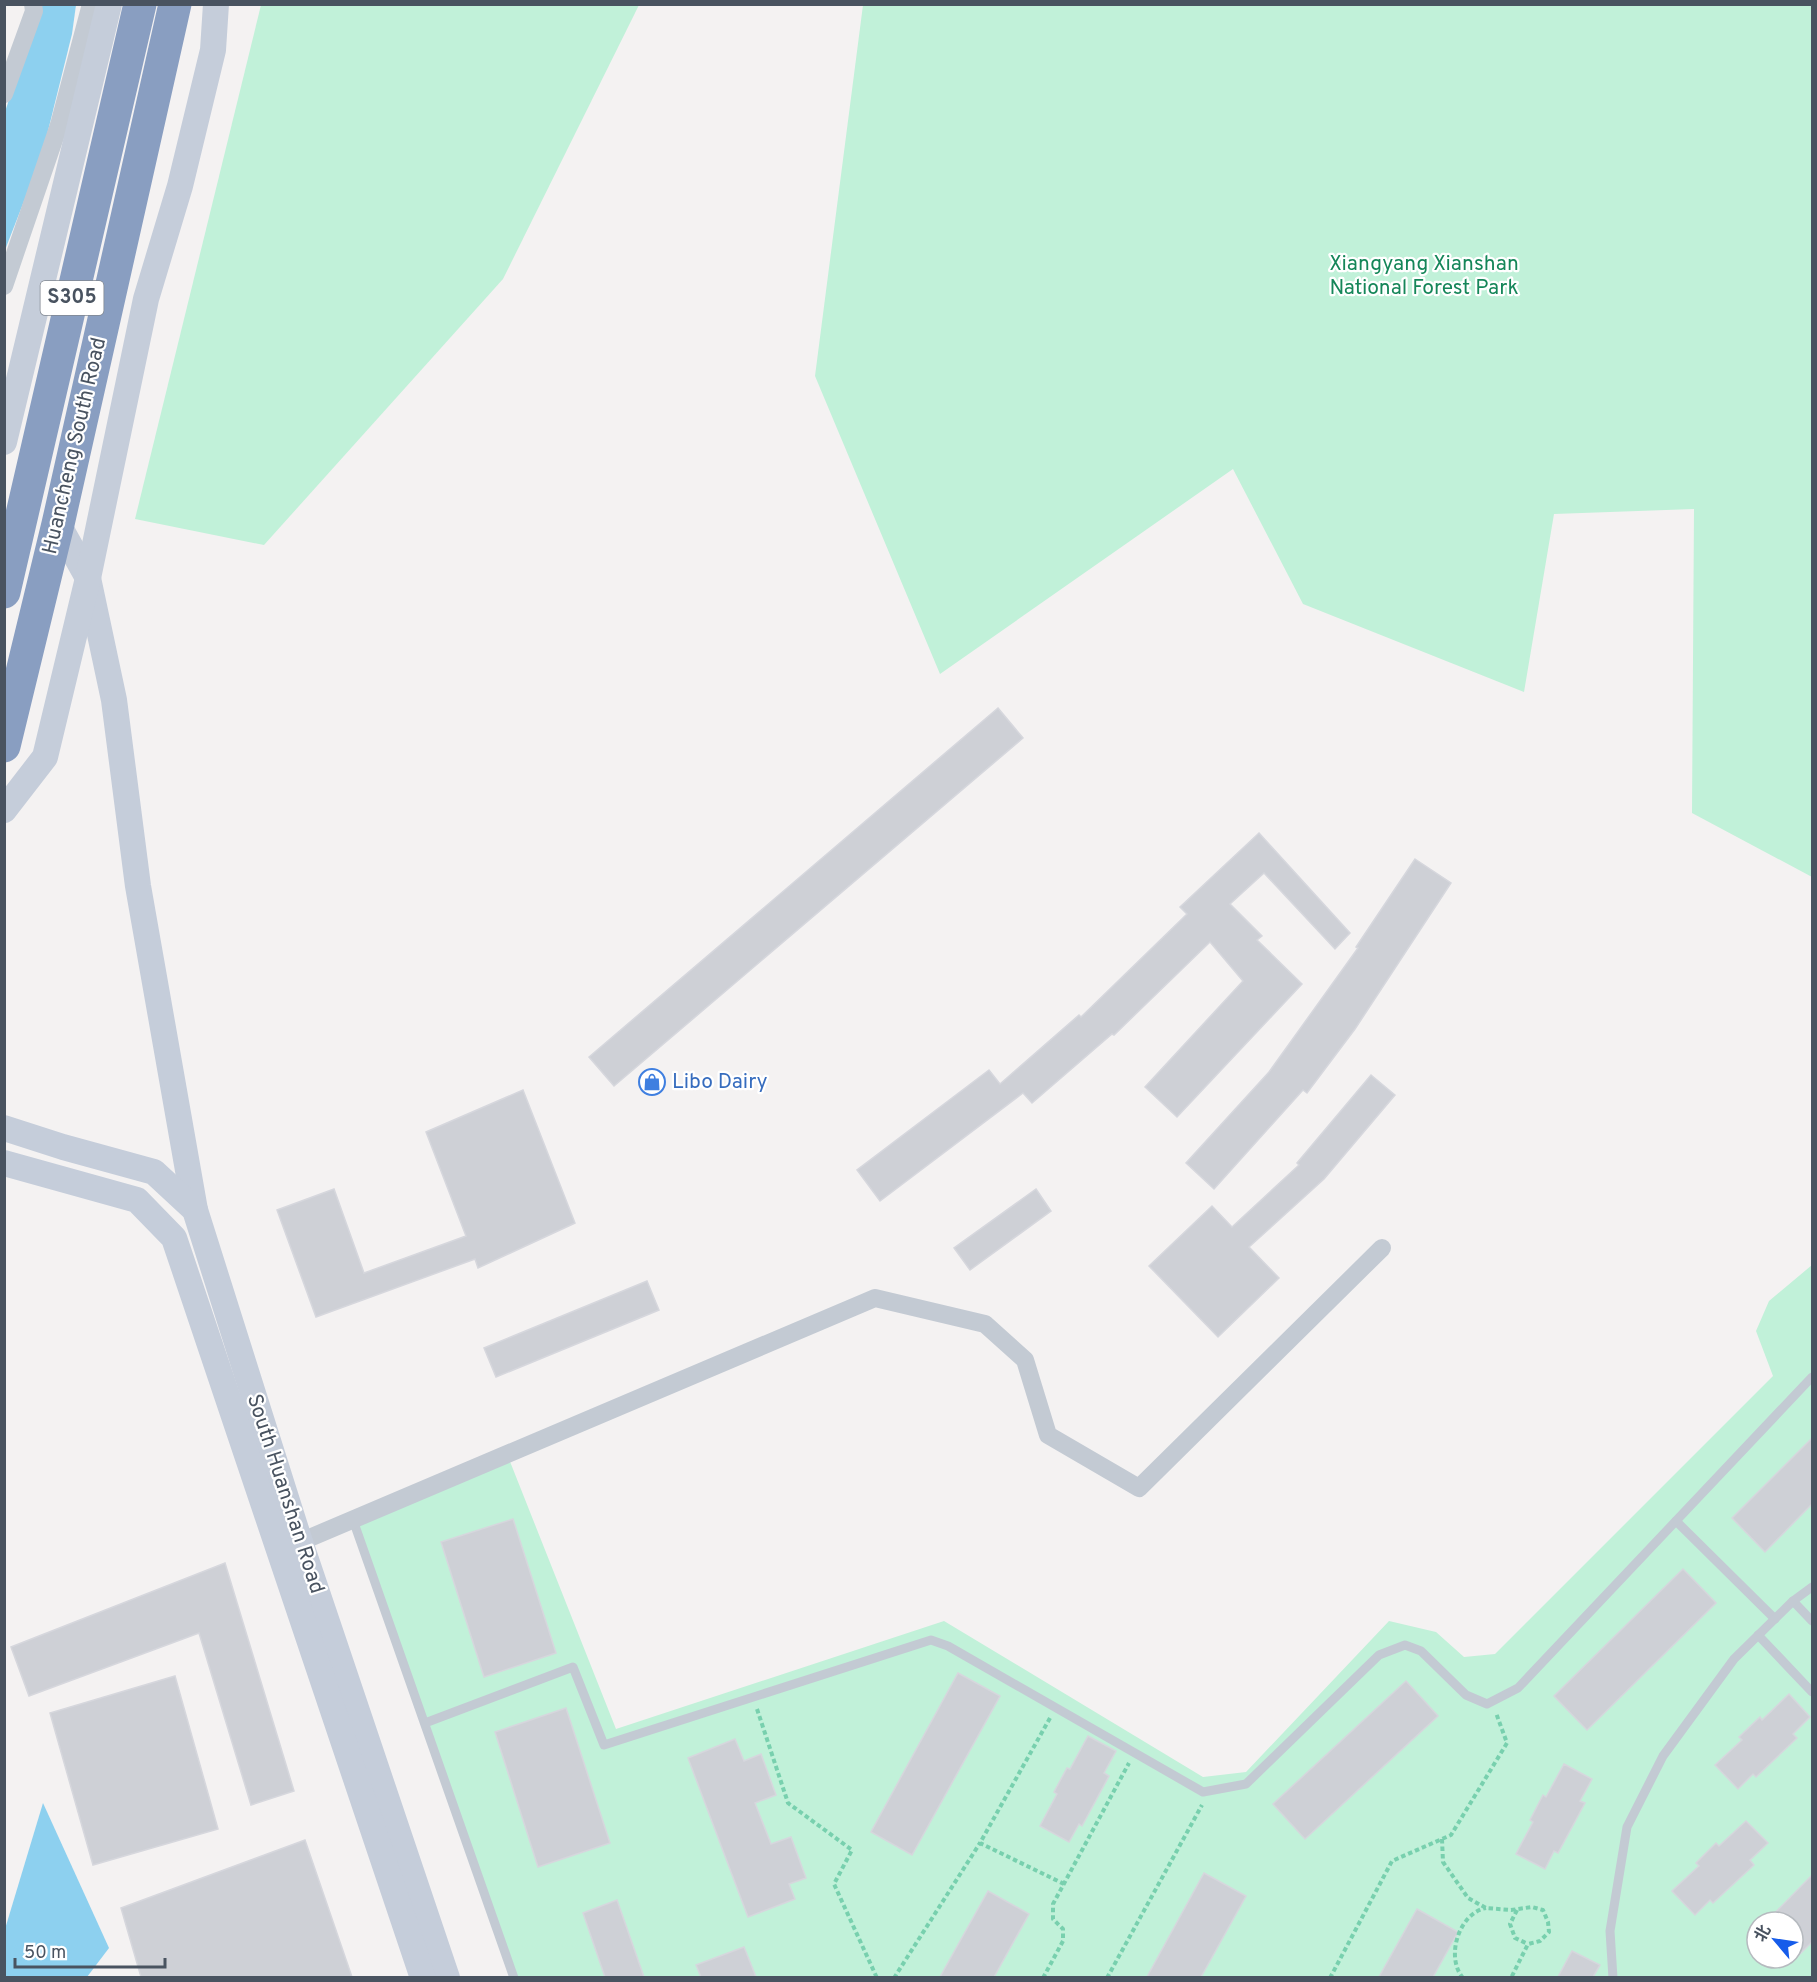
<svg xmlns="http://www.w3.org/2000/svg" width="1817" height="1982" viewBox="0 0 1817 1982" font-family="Overpass,'Noto Sans SC',sans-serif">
<rect width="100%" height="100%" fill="#f4f2f2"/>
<g fill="#c1f1d9" fill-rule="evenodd">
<path d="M261,5H639L503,279L264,545L135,519Z"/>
<path d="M863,5H1812V877L1692,813L1694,509L1554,514L1524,692L1303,604L1233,469L940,674L815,376Z"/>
<path d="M1812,1265V1977H514L353,1520L507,1454L616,1729L944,1621L1203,1777L1246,1772L1389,1621L1436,1632L1464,1657L1495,1654L1773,1376L1756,1331L1769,1301ZM1757,1922H1793V1958H1757Z"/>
</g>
<g fill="#8dd0ef">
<path d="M39,5H76L72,34L42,155L5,250V112Z"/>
<path d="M43,1803L109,1948L87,1977H5V1929Z"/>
</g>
<g fill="#ced0d6" stroke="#d6d7dd" stroke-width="1.5">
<path d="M998,708L1023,738L614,1086L589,1057Z"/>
<path d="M1259,833L1350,933L1335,949L1264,873L1230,904L1262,936L1257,940L1302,984L1177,1117L1145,1087L1243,981L1210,942L1114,1035L1112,1034L1032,1103L1023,1093L880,1201L857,1170L989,1070L1000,1084L1079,1015L1081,1017L1187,914L1180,907Z"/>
<path d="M1415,859L1451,883L1355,1029L1307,1093L1303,1090L1214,1189L1186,1163L1269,1072L1358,948L1356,947Z"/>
<path d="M1371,1075L1395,1095L1324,1179L1249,1247L1279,1278L1218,1337L1149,1266L1212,1206L1232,1227L1299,1165L1297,1163Z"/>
<path d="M523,1090L575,1223L478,1268L475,1259L316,1317L277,1210L334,1189L364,1273L466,1236L426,1132Z"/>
<path d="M1036,1189L1051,1211L970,1270L954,1248Z"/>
<path d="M647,1281L659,1310L496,1377L484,1348Z"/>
<path d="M1812,1438V1504L1765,1552L1732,1518Z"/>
<path d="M513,1519L556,1653L484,1677L441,1542Z"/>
<path d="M225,1563L294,1791L251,1805L199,1633L29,1696L11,1647Z"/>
<path d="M1683,1569L1716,1603L1587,1730L1554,1696Z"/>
<path d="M958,1673L1000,1696L912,1855L871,1832Z"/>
<path d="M175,1676L218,1829L93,1865L50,1713Z"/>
<path d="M1406,1681L1438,1716L1305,1839L1273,1804Z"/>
<path d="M1789,1694L1810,1717L1793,1734L1797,1738L1756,1777L1753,1774L1738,1789L1715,1765L1742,1740L1739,1737L1760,1717L1762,1720Z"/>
<path d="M566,1708L610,1843L538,1867L495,1732Z"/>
<path d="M1088,1736L1116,1751L1104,1773L1109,1776L1082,1826L1079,1824L1069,1842L1040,1826L1057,1794L1054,1792L1067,1768L1070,1769Z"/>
<path d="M735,1739L744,1761L761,1754L776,1795L755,1803L771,1844L791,1837L806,1878L789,1884L795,1899L748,1917L688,1758Z"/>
<path d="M1564,1764L1592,1779L1580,1801L1585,1803L1558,1853L1554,1851L1545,1869L1516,1854L1533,1822L1530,1820L1543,1795L1546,1797Z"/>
<path d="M1746,1821L1768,1843L1750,1860L1754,1865L1713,1903L1710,1900L1695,1915L1672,1891L1699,1866L1696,1863L1716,1843L1719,1846Z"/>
<path d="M305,1840L352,1977H141L121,1908Z"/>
<path d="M1204,1873L1246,1896L1201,1977H1147Z"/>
<path d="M1812,1875V1942L1793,1961V1922H1766Z"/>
<path d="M988,1891L1029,1914L994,1977H940Z"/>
<path d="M617,1900L644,1977H605L583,1913Z"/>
<path d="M1417,1909L1458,1932L1433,1977H1379Z"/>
<path d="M744,1947L756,1977H701L696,1965Z"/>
<path d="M1572,1951L1600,1965L1593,1977H1558Z"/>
</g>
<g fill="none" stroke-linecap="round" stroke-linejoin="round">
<g stroke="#78d0ae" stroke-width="4" stroke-dasharray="4.5 3" stroke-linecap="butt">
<path d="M757,1709L788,1803L852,1850L834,1884L877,1978"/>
<path d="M1050,1718L980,1843L1064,1884"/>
<path d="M1442,1839L1443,1862L1468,1898L1486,1908L1511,1910L1532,1907L1543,1910L1548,1922L1549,1932L1540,1941L1528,1944L1511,1978"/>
<path d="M1517,1910L1510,1924L1515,1938L1528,1944"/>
<path d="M894,1978L980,1843"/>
<path d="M1043,1978L1063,1941V1929L1053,1919V1904L1129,1763"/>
<path d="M1107,1978L1202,1805"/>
<path d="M1330,1978L1392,1861L1451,1835L1507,1743L1496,1713"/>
<path d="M1463,1978C1445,1957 1459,1913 1486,1908"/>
</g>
<g stroke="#c3cad3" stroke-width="9">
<path d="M353,1520L514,1978"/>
<path d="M1676,1521L1775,1619"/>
<path d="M1793,1601L1812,1621"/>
<path d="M1758,1635L1812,1692"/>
<path d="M425,1723L573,1667L604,1745L931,1640L948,1646L1203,1792L1246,1784L1379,1655L1405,1645L1421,1651L1466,1695L1487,1704L1518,1688L1812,1377"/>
<path d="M1613,1978L1610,1931L1627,1827L1663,1756L1734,1659L1793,1601L1812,1587"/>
</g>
<g stroke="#c3cad3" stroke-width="18">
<path d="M4,94L34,11L33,4"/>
<path d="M4,286L59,125L91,4"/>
<path d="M300,1542L875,1298L985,1324L1025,1360L1048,1435L1139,1488L1382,1248"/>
</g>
<g stroke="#c5cdda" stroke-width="26">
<path d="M4,442L109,4"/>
<path d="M58,524L88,578L114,700L138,886L195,1210"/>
<path d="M4,810L45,757L88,578L146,299L180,186L213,50L216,4"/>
<path d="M4,1128L63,1147L154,1172L195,1210L300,1542L447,1978"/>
<path d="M4,1163L137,1200L174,1238L423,1978"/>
</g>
<g stroke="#899ec1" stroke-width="33">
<path d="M4,592L140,4"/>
<path d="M4,746L58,524L175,4"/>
</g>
</g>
<defs>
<symbol id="shop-ring" viewBox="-11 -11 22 22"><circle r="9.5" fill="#fff" stroke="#3f7fe0" stroke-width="1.5"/><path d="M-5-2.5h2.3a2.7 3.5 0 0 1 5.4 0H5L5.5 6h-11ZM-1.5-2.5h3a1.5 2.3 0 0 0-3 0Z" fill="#3f7fe0"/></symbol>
</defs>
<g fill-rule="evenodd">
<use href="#shop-ring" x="637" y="1067" width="30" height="30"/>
</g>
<g text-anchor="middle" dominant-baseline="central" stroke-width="4.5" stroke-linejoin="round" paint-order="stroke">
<rect fill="#fff" stroke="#808790" stroke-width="1.5" x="40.5" y="281" width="63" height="34" rx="4.5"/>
<g font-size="20" font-weight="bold" fill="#495360">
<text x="72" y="298">S305</text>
</g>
<g font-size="21" fill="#158659" stroke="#fff">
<text x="1424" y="264">Xiangyang Xianshan<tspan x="1424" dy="24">National Forest Park</tspan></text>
</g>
<g font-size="21" fill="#495360" stroke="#fff">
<text transform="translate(75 446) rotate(-77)">Huancheng South Road</text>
<text transform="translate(285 1494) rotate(72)">South Huanshan Road</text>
</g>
<g font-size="21" fill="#366cbe" stroke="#fff" text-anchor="start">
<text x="672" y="1082">Libo Dairy</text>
</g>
</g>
<rect width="1817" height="1982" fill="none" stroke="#495360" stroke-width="12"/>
<g transform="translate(1775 1940) rotate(299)"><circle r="28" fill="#ffffff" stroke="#b6babf" stroke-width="1.5"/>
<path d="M0-4.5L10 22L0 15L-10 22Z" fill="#165cea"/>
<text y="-9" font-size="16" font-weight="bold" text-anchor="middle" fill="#495360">北</text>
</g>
<path d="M15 1958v9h150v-9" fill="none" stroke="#495360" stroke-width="3"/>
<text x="24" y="1958" font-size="18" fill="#495360" stroke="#ffffff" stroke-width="4.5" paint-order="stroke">50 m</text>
</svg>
